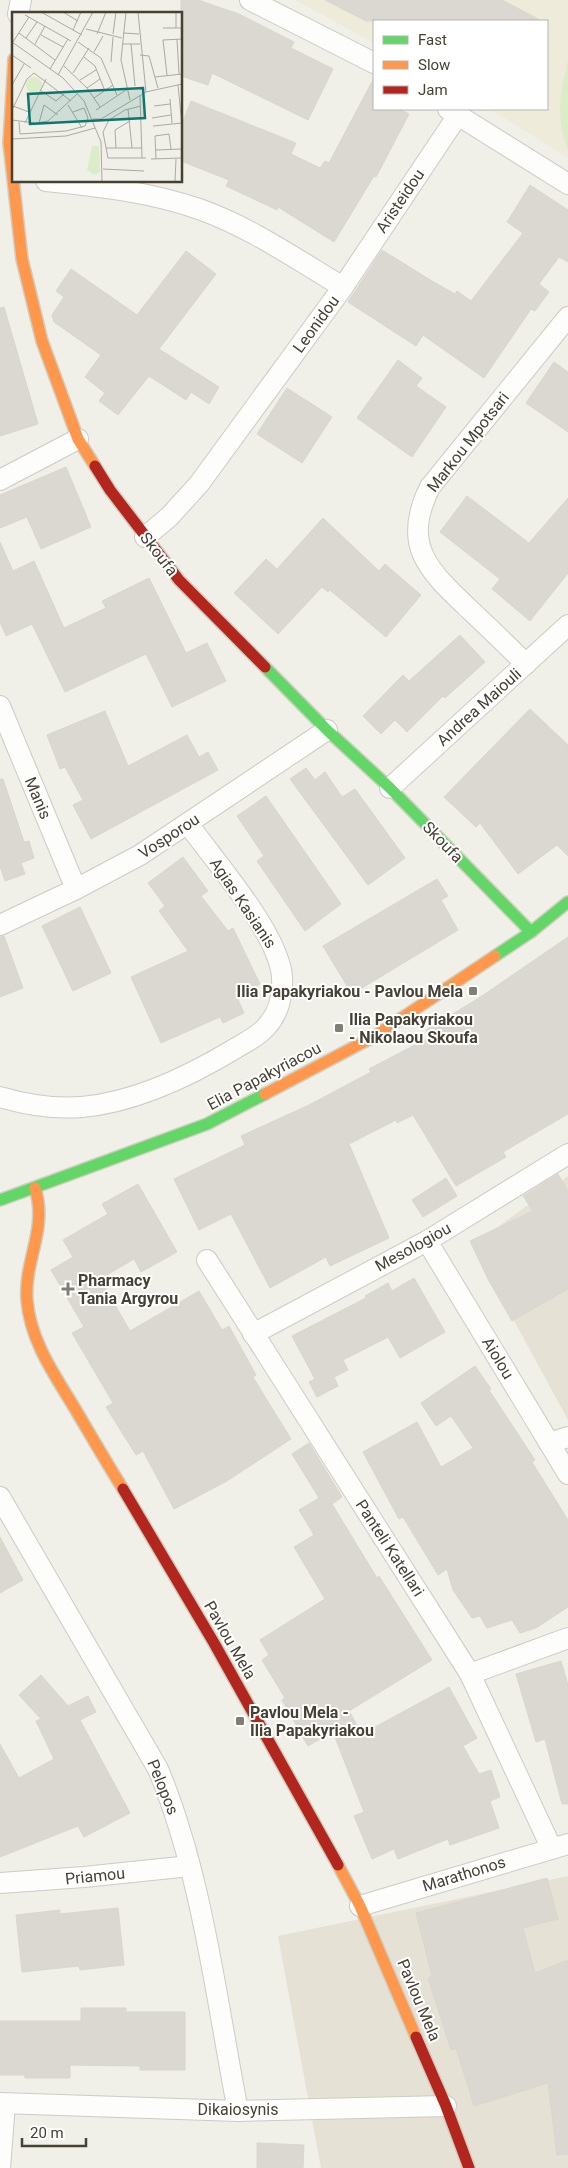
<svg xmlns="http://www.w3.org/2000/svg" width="568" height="2168" viewBox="0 0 568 2168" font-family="Roboto,sans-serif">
<rect width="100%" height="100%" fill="#f0efe8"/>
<g fill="#e5e2d5">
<path d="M568,1176V1420L473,1245Z"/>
<path d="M568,1876V2168H321L278,1936Z"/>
</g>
<path fill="#efebda" d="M295,0H568V158L490,109H547V21H374V43Z"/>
<path fill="#dbedc6" d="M568,60V150C555,117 560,93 568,60Z"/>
<g fill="#dad8d1" stroke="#d9d6ce">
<path d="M181,0H198L239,14L294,42L291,48L333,69L308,120L212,73L208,85L181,76Z"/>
<path d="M325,0H502L542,21H366Z"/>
<path d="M374,78V109H399L409,114L376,177L374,176L334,242L278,207L277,210L226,186L229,180L181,161V126L191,101L296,143L291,154L320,168L325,161L329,163Z"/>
<path d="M530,185L568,210V262L559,257L539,284L549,292L535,311L531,309L484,378L423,335L416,346L348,302L382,250L432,281L455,294L457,291L471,301L523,233L507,222Z"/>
<path d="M186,251L216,274L159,349L219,387L209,404L191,392L186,400L149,376L118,415L99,401L105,393L85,377L101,355L54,322L52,315L64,297L56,291L71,269L137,315Z"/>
<path d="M4,307L38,424L0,436V308Z"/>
<path d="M398,360L422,378L416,386L446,407L412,457L357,418Z"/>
<path d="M554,362L568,372V432L526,403Z"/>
<path d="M287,388L332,417L302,463L257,434Z"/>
<path d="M66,467L91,527L41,549L27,517L0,528V495Z"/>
<path d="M467,496L529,543L568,498V573L530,621L492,589L500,579L440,532Z"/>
<path d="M323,518L379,571L385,564L421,595L386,637L330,590L328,592L322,587L278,634L234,593L266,559L277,569Z"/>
<path d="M0,542L13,571L34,561L64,628L106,608L102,601L149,578L186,653L207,643L226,681L172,707L146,654L65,692L32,624L6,636L0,622Z"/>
<path d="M460,635L485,662L445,698L443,696L407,732L395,720L381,734L363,716L403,675L409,681Z"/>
<path d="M530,709L568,745V856L557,845L518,874L480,823L476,827L444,797Z"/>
<path d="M105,711L128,766L187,735L199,757L208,752L218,770L91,839L73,805L83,800L65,767L60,769L47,735Z"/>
<path d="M306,768L315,780L325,772L342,797L355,789L405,858L368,885L290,779Z"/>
<path d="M0,779H3L24,842L29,841L34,858L21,863L25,874L5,881L0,866Z"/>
<path d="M266,796L341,904L305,931L257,861L264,856L237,816Z"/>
<path d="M183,857L208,891L201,896L228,931L233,928L260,984L236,995L244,1013L223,1023L220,1017L161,1043L131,977L188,951L159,911L165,906L148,883Z"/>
<path d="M437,879L448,896L441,900L458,930L352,994L323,946Z"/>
<path d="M80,907L111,973L73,991L42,926Z"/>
<path d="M4,936L23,988L0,997V937Z"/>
<path d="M568,937V1114L503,1152L506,1157L456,1186L413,1115L397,1123L396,1120L349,1144L389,1238L330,1266L326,1257L270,1288L231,1214L199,1230L174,1179L245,1145L241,1136L309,1105L371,1072L369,1069L430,1037L426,1030L479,998Z"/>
<path d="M558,1174L568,1191V1289L512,1321L489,1281L470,1241L533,1211L523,1196Z"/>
<path d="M446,1178L457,1196L423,1217L412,1200Z"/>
<path d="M138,1184L177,1252L141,1272L134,1259L100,1279L130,1331L199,1291L222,1330L229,1326L256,1375L253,1377L291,1439L227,1481L174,1509L143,1451L136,1455L106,1407L113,1403L72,1333L84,1327L51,1270L73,1257L63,1240L108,1214L102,1204Z"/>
<path d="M414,1278L445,1332L400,1358L388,1337L343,1360L348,1370L334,1377L338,1386L317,1397L309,1382L315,1379L292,1336L366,1298L365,1296L388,1283L392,1291Z"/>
<path d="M475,1366L491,1389L489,1390L535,1460L532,1462L568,1520V1607L536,1628L520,1633L512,1620L487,1628L480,1616L472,1618L453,1590L447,1569L438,1575L403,1517L399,1519L363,1452L417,1422L441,1467L473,1448L451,1416L436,1426L421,1403Z"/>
<path d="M309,1443L342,1497L332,1504L377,1578L379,1576L432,1660L349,1711L362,1734L449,1687L477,1738L463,1746L479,1774L491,1770L500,1797L490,1801L499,1828L450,1845L448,1839L398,1859L394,1849L372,1859L354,1816L364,1812L333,1732L308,1746L282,1700L285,1698L262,1660L269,1655L260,1640L325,1599L294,1547L314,1535L299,1510L319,1498L292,1454Z"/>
<path d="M0,1537L23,1580L0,1593Z"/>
<path d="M561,1661L568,1685V1804H562L545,1739L536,1742L516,1674Z"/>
<path d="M41,1675L68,1706L88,1696L96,1712L80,1720L130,1813L84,1837L78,1826L0,1857V1744L19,1778L54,1759L36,1721L41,1719L19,1695Z"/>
<path d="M547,1878L558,1919L523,1928L535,1973L568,1960V2154L557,2155L548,2083L474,2106L456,2048L451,2050L428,1978L432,1976L416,1913Z"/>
<path d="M118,1908L124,1965L80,1970L79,1966L22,1972L16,1915L60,1910V1914Z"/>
<path d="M81,2008H126V2012H185V2070H140V2066L70,2065V2078H25V2075H0V2021H81Z"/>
<path d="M257,2143L304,2145L303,2168H257Z"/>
</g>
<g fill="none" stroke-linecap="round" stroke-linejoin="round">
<defs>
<g id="street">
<path d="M250,0L374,63"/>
<path d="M18,14L21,0"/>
<path d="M448,109L568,184"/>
<path d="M46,181C97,186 150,192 199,209C250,227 296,259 343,287L199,484L169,517L145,537"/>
<path d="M343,287L458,115"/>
<path d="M0,480L78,439"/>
<path d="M526,664C507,645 488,627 468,608C428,570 401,545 430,487L568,317"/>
<path d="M0,706L76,889"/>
<path d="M390,788L568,625"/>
<path d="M0,925L76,889L140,855L327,730"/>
<path d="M0,1097C27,1105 54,1109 82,1107C137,1102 190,1076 236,1048C246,1042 259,1036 267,1026C279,1013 283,994 282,977C279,934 215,861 188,824"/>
<path d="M427,1241L568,1474"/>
<path d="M207,1260L470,1674L551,1847"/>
<path d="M253,1334L427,1241L568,1154"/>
<path d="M549,1443L568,1437"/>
<path d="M0,1497L158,1769C202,1874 216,1998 238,2111"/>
<path d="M470,1674L568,1638"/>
<path d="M0,1883L84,1877L190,1866"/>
<path d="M360,1906L568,1844"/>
<path d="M0,2103L238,2111L446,2106"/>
<path d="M0,2168L5,2104"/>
</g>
<g id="fast">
<path d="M265,667L327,730L390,788L531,932"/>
<path d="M495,956L531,932L568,902"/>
<path d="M0,1200L207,1124L265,1094"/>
</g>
<g id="slow">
<path d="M14,59L9,143L22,259L42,341L78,439L95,466"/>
<path d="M265,1094L375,1036L495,956"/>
<path d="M35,1188C48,1230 24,1259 27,1300C30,1340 54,1374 74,1407C90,1434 106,1462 123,1489"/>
<path d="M338,1865L360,1906L416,2037"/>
</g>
<g id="jam">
<path d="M95,466L110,490L179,580L265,667"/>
<path d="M123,1489L214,1643L338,1865"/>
<path d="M416,2037L446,2106L469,2168"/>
</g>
</defs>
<use href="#street" stroke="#cdcbc4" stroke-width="22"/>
<use href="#fast" stroke="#d0cebf" stroke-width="14"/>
<use href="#slow" stroke="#d0cebf" stroke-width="14"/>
<use href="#jam" stroke="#d0cebf" stroke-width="14"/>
<use href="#street" stroke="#fdfdfc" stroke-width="20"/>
<use href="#fast" stroke="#63d668" stroke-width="11"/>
<use href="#slow" stroke="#ff974d" stroke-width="11"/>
<use href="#jam" stroke="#b3261e" stroke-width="11"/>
</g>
<g fill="#827e73" stroke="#fff" stroke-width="2">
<rect x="468" y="986" width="10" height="10" rx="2.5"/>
<rect x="334" y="1023" width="10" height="10" rx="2.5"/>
<path d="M65.5 1281.5h5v5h5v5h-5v5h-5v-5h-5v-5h5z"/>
<rect x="235" y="1716" width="10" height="10" rx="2.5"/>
</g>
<g text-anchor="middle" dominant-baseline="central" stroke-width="4" stroke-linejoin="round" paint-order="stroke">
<g font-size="16" fill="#474134" stroke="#fff">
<text transform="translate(400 201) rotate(-56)">Aristeidou</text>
<text transform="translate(316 324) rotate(-54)">Leonidou</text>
<text transform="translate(468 442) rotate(-52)">Markou Mpotsari</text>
<text transform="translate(159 554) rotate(52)">Skoufa</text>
<text transform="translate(479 707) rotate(-42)">Andrea Maiouli</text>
<text transform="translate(38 798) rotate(67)">Manis</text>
<text transform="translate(169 836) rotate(-33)">Vosporou</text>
<text transform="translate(443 842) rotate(46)">Skoufa</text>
<text transform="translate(243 903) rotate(56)">Agias Kasianis</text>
<text transform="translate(264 1076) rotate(-28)">Elia Papakyriacou</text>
<text transform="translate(413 1247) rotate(-29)">Mesologiou</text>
<text transform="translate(498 1358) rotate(59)">Aiolou</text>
<text transform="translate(390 1548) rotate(57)">Panteli Katellari</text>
<text transform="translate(230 1640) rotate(60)">Pavlou Mela</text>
<text transform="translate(163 1787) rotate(68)">Pelopos</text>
<text transform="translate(464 1874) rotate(-17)">Marathonos</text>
<text transform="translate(95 1876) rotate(-6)">Priamou</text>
<text transform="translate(419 2000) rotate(67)">Pavlou Mela</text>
<text x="238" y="2109">Dikaiosynis</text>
</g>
<g font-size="16" font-weight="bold" fill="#474134" stroke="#fff" text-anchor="start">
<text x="463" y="991" text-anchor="end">Ilia Papakyriakou - Pavlou Mela</text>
<text x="349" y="1019">Ilia Papakyriakou<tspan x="349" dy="18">- Nikolaou Skoufa</tspan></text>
<text x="78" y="1280">Pharmacy<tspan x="78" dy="18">Tania Argyrou</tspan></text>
<text x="250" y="1712">Pavlou Mela -<tspan x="250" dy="18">Ilia Papakyriakou</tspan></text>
</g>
</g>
<g transform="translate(12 12)">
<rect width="170" height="170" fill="#f0efe8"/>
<path d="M14 73a8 8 0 1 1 16 0a8 8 0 1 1-16 0ZM80,134H87L88,160L82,163L75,158Z" fill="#dbedc6"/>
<path fill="none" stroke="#aca9a0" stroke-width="1" d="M29,0L70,23M51,0L66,9M114,0L109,48L118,88M126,0L134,80M13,3L59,29M151,16H170M164,16V0M74,17L110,26M61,18L69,0M7,21L43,48M111,21L127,22M85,22L94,0M101,22L104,0M29,23L51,35M14,26L25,10M165,27L167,62M0,30L51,66L72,89L89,130L90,170M1,30L17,5M66,30L89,46L105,83M23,32L33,14M110,32H128M119,32L123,74M82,40L91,24M0,43L19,56M128,43L137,44L146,76M72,45L83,54L93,79M99,50L101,25M52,54L75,76L88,95M38,57L56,27M61,61L77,36M46,63L81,0M155,63L151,28L170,27M143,65L170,62M68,68L84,58M0,73L12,52M166,73L170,113M75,76L88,67M28,78L44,89L52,82M128,83L130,146M82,86L101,73M158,87L160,111M56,93L70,116M1,94L17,100M129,94L113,98L97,108L91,120L96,146H134M142,94L158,92M116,97L120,136M0,98L15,67L22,61L59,89M84,98L114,78M140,106L159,103M81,107H89L134,80L170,72M0,108L23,111L36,109L65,82M7,110L8,122L54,119L73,114L76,106L72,96L61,100M13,111L34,67M27,111L32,93L46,103M141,114L170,111M0,127L54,124L83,116M94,136H130M104,136L103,118L118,109M144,138L170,137M139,147L170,146M144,147L143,124L157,122L159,137M91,157L132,159M163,170L164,147"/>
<path fill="#0f766e" fill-opacity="0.15" stroke="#0f766e" stroke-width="2.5" d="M131,76L133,106L18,112L16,82Z"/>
<rect width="170" height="170" fill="none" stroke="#474134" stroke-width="2.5"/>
</g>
<rect x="373" y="20" width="175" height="90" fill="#ffffff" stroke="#b5b3ae"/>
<rect x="383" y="36" width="25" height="8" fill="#63d668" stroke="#b5b3ae"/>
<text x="418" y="45" font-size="15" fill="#474134">Fast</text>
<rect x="383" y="61" width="25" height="8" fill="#ff974d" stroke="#b5b3ae"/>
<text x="418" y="70" font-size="15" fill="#474134">Slow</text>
<rect x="383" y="86" width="25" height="8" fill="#b3261e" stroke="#b5b3ae"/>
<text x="418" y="95" font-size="15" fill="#474134">Jam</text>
<path d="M22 2138v8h64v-8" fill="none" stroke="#474134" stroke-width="2.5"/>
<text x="30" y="2138" font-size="15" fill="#474134" stroke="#ffffff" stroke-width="4" paint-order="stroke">20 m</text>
</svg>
